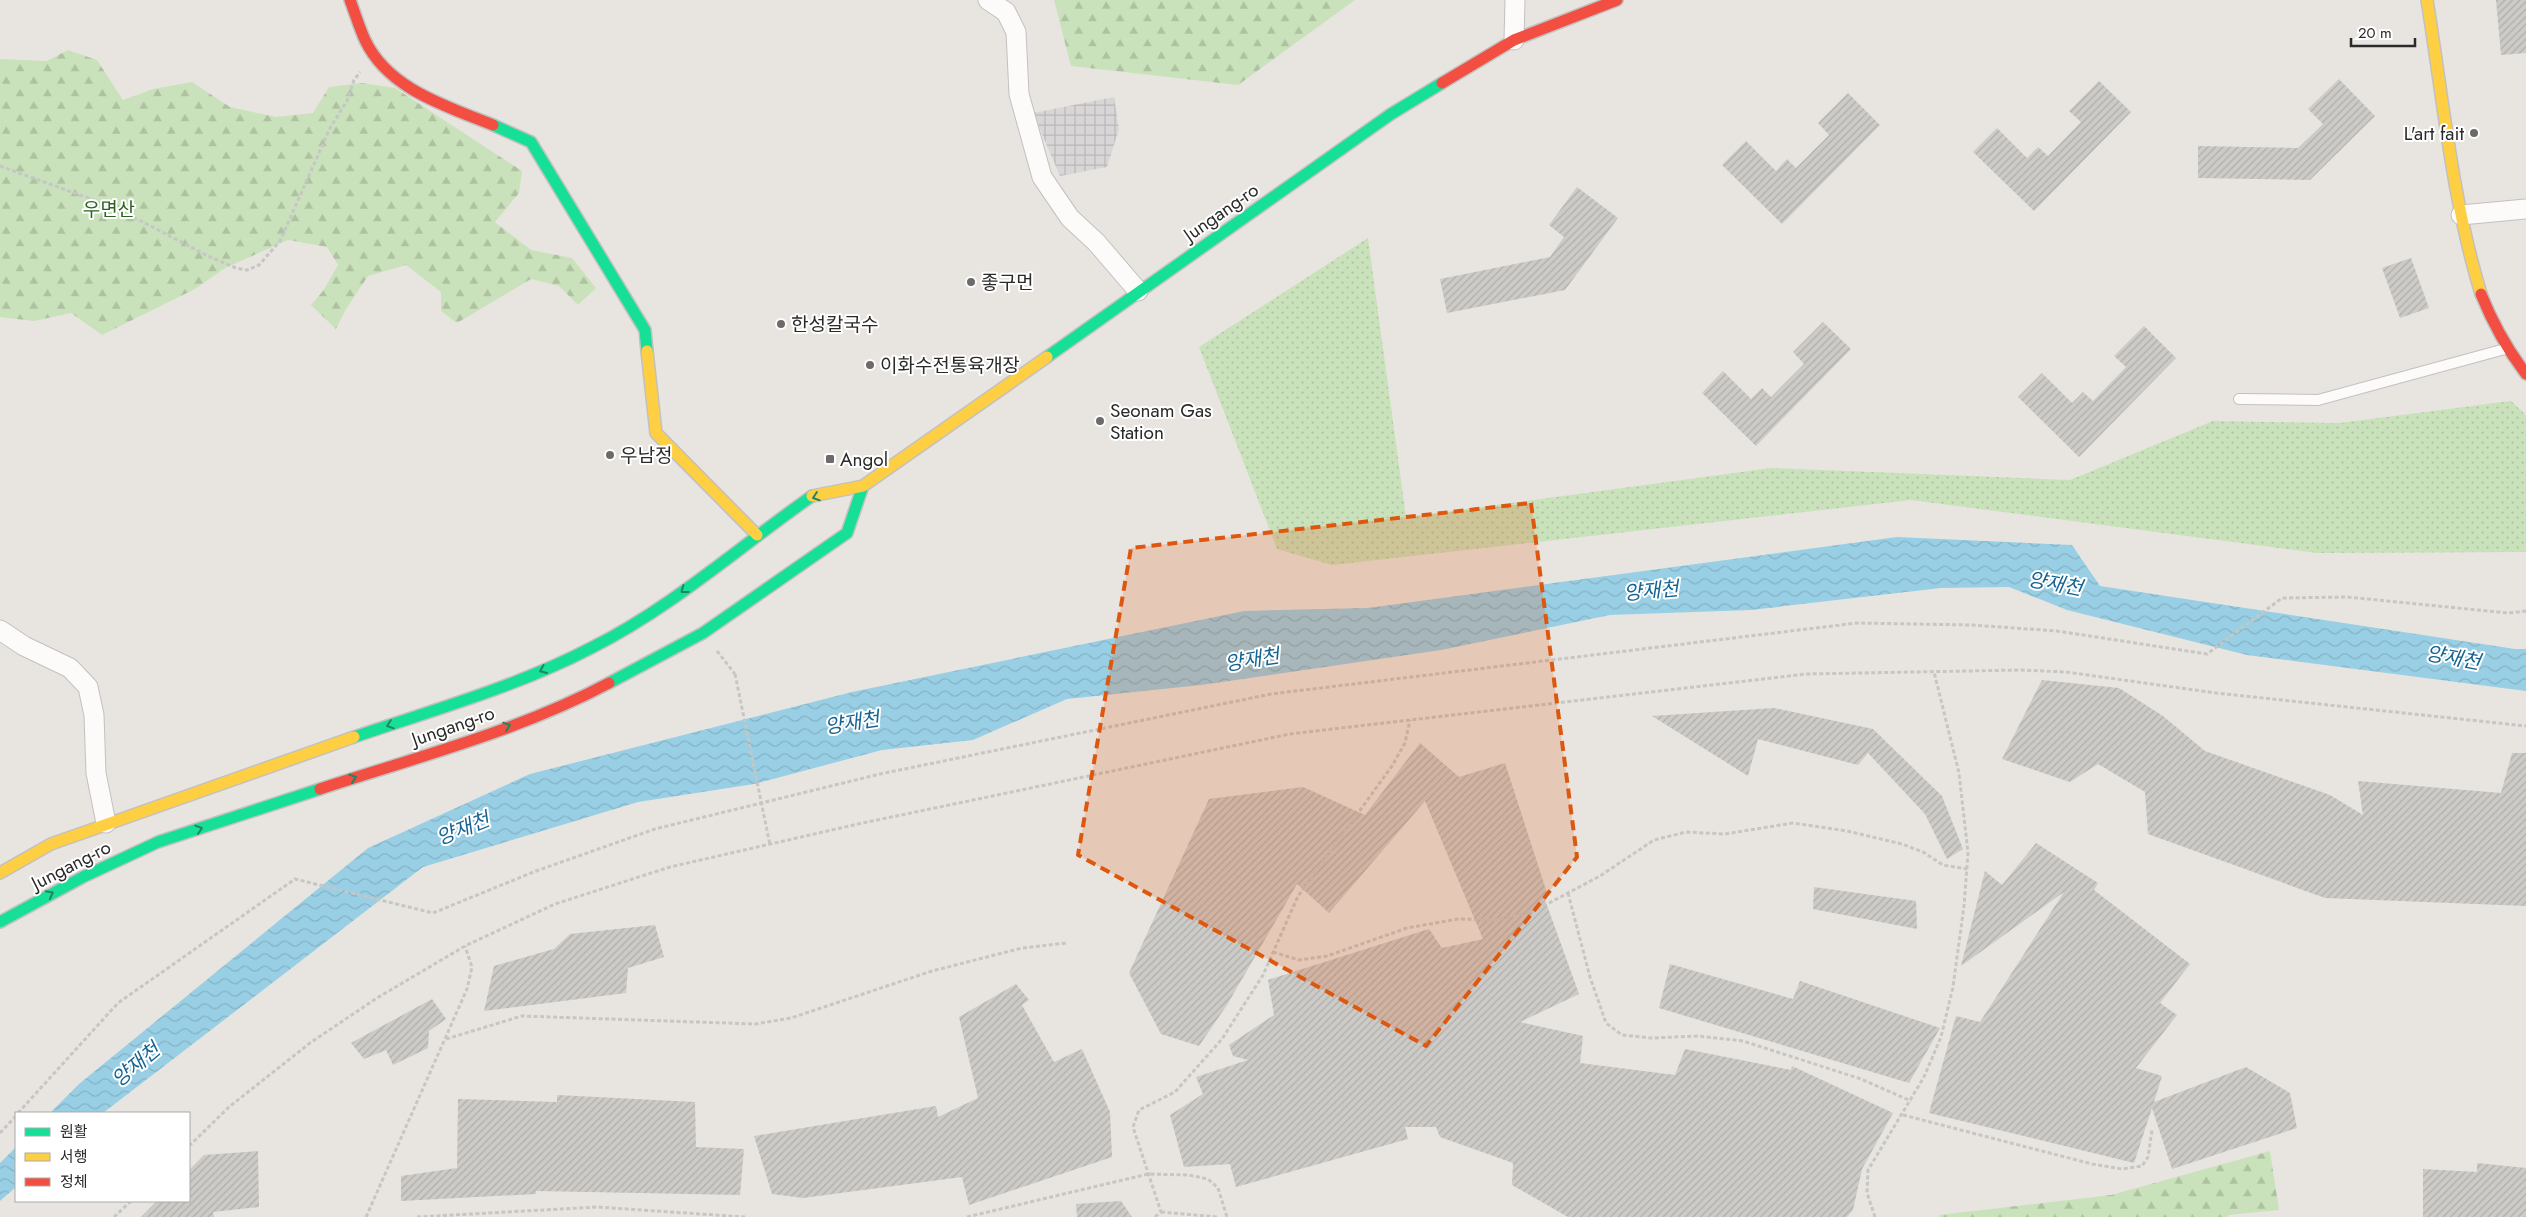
<svg xmlns="http://www.w3.org/2000/svg" width="2526" height="1217" viewBox="0 0 2526 1217" font-family="Jost,'Noto Sans KR',sans-serif">
<defs>
<pattern id="industrial-grid" width="8" height="8" patternUnits="userSpaceOnUse" patternTransform="scale(1.25)"><rect width="8" height="8" fill="#d9d6d7"/><path d="M0 4h8M4 0v8" fill="none" stroke="#bab8b9"/></pattern>
<pattern id="green-dots" width="8" height="8" patternUnits="userSpaceOnUse" patternTransform="scale(1.25)"><rect width="8" height="8" fill="#cae2bb"/><path d="M2 2h.1M6 6h.1" fill="none" stroke="#aec2a1" stroke-width="1.8" stroke-linecap="round"/></pattern>
<pattern id="forest-firs" width="22" height="20" patternUnits="userSpaceOnUse" patternTransform="scale(1.25)"><rect width="22" height="20" fill="#cae2bb"/><path d="M5 1l3.5 6h-7zM16 11l3.5 6h-7z" fill="#aec2a1"/></pattern>
<pattern id="water-waves" width="16" height="10" patternUnits="userSpaceOnUse" patternTransform="scale(1.25)"><rect width="16" height="10" fill="#99cfe5"/><path d="M0 5q4-4 8 0t8 0" fill="none" stroke="#84b2c5"/></pattern>
<pattern id="building-hatch" width="6" height="6" patternUnits="userSpaceOnUse" patternTransform="scale(1.25)"><rect width="6" height="6" fill="#cdcbc7"/><path d="M-1 1l2-2M0 6l6-6M5 7l2-2" fill="none" stroke="#b0aeab"/></pattern>
</defs>
<rect width="100%" height="100%" fill="#e8e5e0"/>
<path fill="url(#industrial-grid)" d="M1114,97L1119,129L1107,167L1060,176L1033,113Z"/>
<path fill="url(#green-dots)" d="M1368,238L1406,517L1771,468L2070,480L2213,421L2339,423L2511,401L2526,415V552L2317,553L1911,500L1332,565L1277,549L1199,347Z"/>
<g fill="url(#forest-firs)">
<path d="M1054,0H1355L1238,85L1071,66Z"/>
<path d="M68,50L97,60L123,100L153,89L192,82L230,107L276,117L313,113L329,87L362,83L395,88L522,171L519,193L495,222L531,250L572,258L596,288L578,305L559,286L531,279L457,323L441,311V292L406,265L368,276L346,309L336,329L311,305L323,291L338,265L327,247L288,240L225,268L195,289L102,335L71,313L34,321L0,317V59L47,61Z"/>
<path d="M2270,1151L2279,1210L2229,1215L2227,1217H1940L1939,1215L2111,1195Z"/>
</g>
<g fill="url(#water-waves)">
<path d="M1897,537L2072,545L2100,586L2515,649H2526V691L2247,655L2067,610L2009,587L1941,588L1751,610L1610,615L1441,650L1201,685L1067,699L973,740L882,750L754,784L638,802L423,867L103,1113H50L79,1084L368,848L530,774L852,692L1244,611L1368,608Z"/>
<path d="M16,1147V1187L0,1201V1163Z"/>
</g>
<g fill="url(#building-hatch)">
<path d="M2496,0H2526V53L2501,55Z"/>
<path d="M2339,79L2375,116L2310,180L2198,178V146L2298,148L2323,124L2308,109Z"/>
<path d="M2099,81L2131,112L2034,211L1973,152L1997,128L2027,158L2038,147L2048,156L2081,122L2069,111Z"/>
<path d="M1848,93L1880,125L1782,224L1722,165L1746,141L1776,171L1787,159L1796,168L1829,135L1818,123Z"/>
<path d="M1577,187L1618,218L1565,290L1447,313L1440,279L1550,257L1564,237L1549,225Z"/>
<path d="M2411,258L2429,308L2400,318L2382,268Z"/>
<path d="M1823,322L1851,349L1756,446L1702,393L1723,371L1751,399L1762,388L1771,397L1804,364L1793,352Z"/>
<path d="M2144,326L2176,358L2079,457L2018,397L2042,373L2072,403L2083,392L2093,401L2126,367L2114,356Z"/>
<path d="M2042,680L2119,688L2163,716L2205,751L2330,795L2363,815L2358,781L2501,793L2512,753H2526V906L2325,898L2148,834L2145,792L2098,764L2070,782L2002,759Z"/>
<path d="M1774,708L1873,729L1942,796L1963,849L1947,859L1925,814L1868,753L1858,765L1758,739L1748,776L1652,716Z"/>
<path d="M1420,743L1459,777L1505,763L1548,896L1544,897L1579,994L1520,1022L1583,1036L1580,1063L1675,1075L1685,1049L1791,1070L1792,1066L1893,1113L1862,1169L1853,1210L1847,1217H1568L1512,1185L1513,1163L1440,1137L1436,1127H1405L1408,1139L1236,1187L1230,1164L1184,1167L1170,1115L1203,1094L1196,1077L1248,1060L1233,1056L1229,1045L1274,1015L1268,980L1429,929L1442,948L1483,939L1425,801L1329,913L1297,884L1227,1005L1199,1046L1161,1034L1129,973L1209,799L1303,787L1365,815Z"/>
<path d="M2036,843L2098,883L2094,890L2190,964L2160,1003L2177,1015L2136,1068L2162,1076L2154,1102L2246,1067L2290,1093L2297,1128L2172,1169L2152,1108L2134,1163L1929,1113L1956,1016L1980,1022L2064,892L1961,966L1985,871L2002,885Z"/>
<path d="M1814,887L1916,901L1917,929L1813,909Z"/>
<path d="M655,925L664,957L628,968L626,993L484,1011L494,966L554,949L570,934Z"/>
<path d="M1670,964L1793,999L1800,981L1940,1028L1909,1083L1659,1008Z"/>
<path d="M1016,984L1029,1000L1022,1005L1054,1062L1082,1049L1110,1112L1112,1157L969,1205L962,1177L803,1198L772,1194L754,1136L936,1106L938,1117L978,1098L959,1017Z"/>
<path d="M432,999L446,1019L429,1031L428,1048L393,1065L386,1050L364,1059L351,1043Z"/>
<path d="M557,1095L695,1102L696,1147L744,1149L740,1195L536,1191V1194L401,1201V1176L457,1168L458,1099L557,1102Z"/>
<path d="M258,1151L259,1207L213,1212L214,1217H141L157,1201H189V1170L204,1155Z"/>
<path d="M2477,1163L2526,1168V1217H2423V1169L2477,1172Z"/>
<path d="M1121,1201L1132,1217H1077L1076,1204Z"/>
</g>
<g fill="none" stroke-linecap="round" stroke-linejoin="round">
<defs>
<path id="lane" d="M2239,399L2318,400L2505,349"/>
<g id="street">
<path d="M988,0L1006,12L1016,32L1019,94L1042,177L1070,218L1096,242L1138,291"/>
<path d="M1514,40L1515,0"/>
<path d="M2461,215L2526,209"/>
<path d="M0,630L24,646L70,668L88,687L94,715L96,773L106,823"/>
</g>
<g id="fast">
<path d="M493,125L531,142L645,330L647,351"/>
<path d="M1047,357L1391,114L1442,83"/>
<path d="M609,683L703,633L847,533L863,486"/>
<path d="M354,737C433,710 516,687 591,648C671,608 739,547 812,496"/>
<path d="M0,922L83,877L158,842L320,789"/>
</g>
<g id="slow">
<path d="M2427,0C2443,98 2452,199 2481,294"/>
<path d="M647,351L656,433L757,535"/>
<path d="M812,496L863,486L1047,357"/>
<path d="M0,873L51,844L354,737"/>
</g>
<g id="jam">
<path d="M350,0C355,13 359,27 365,40C388,89 446,106 493,125"/>
<path d="M1442,83L1514,40L1617,0"/>
<path d="M2481,294C2493,324 2507,349 2526,374"/>
<path d="M320,789C417,757 519,731 609,683"/>
</g>
</defs>
<use href="#lane" stroke="#c2c1c1" stroke-width="12"/>
<use href="#street" stroke="#c2c1c1" stroke-width="21"/>
<use href="#fast" stroke="#c2c1c1" stroke-width="14"/>
<use href="#slow" stroke="#c2c1c1" stroke-width="14"/>
<use href="#jam" stroke="#c2c1c1" stroke-width="14"/>
<g stroke="#c6c6c5" stroke-width="3" stroke-dasharray="4 2.5" stroke-linecap="butt">
<path d="M0,166L91,199L141,221L208,256L236,268L247,270L259,265L280,241L330,128L347,101L354,80L360,72"/>
<path d="M717,651L735,674"/>
<path d="M1568,893L1590,977L1606,1023L1622,1035L1652,1038L1698,1036L1743,1041L1861,1079L1911,1101"/>
<path d="M1273,952L1299,960L1327,956L1407,928L1458,919L1495,920L1532,912L1600,876L1654,840L1686,832L1725,834L1793,823L1847,831L1902,844L1923,852L1943,865L1967,869"/>
<path d="M446,1039L522,1016L755,1024L791,1018L932,971L1022,948L1067,943"/>
<path d="M18,1113L118,1003L295,879L433,913L536,871L655,829L880,774L1271,694L1857,623L1972,625L2057,631L2207,654L2282,598L2347,597L2508,613L2526,611"/>
<path d="M1903,1115L2092,1164L2122,1169L2142,1166L2148,1157L2152,1130"/>
<path d="M0,1133L16,1116"/>
<path d="M189,1146L229,1107L310,1043L377,998L465,946L555,904L670,867L858,824L1290,734L1806,674L2021,670L2066,672L2216,693L2526,726"/>
<path d="M1161,1212L1218,1217"/>
<path d="M114,1217L131,1201"/>
<path d="M366,1217L467,989L472,967L465,946"/>
<path d="M417,1217L597,1207L745,1217"/>
<path d="M967,1217L1148,1174L1189,1175L1208,1179L1218,1188L1227,1217"/>
<path d="M1155,1217L1161,1212L1133,1127L1139,1110L1175,1092L1222,1039L1263,975L1298,896L1392,766L1405,743L1410,720"/>
<path d="M1875,1217L1867,1193L1868,1170L1924,1077L1941,1037L1953,987L1964,906L1968,853L1959,773L1934,672"/>
</g>
<use href="#lane" stroke="#fcfbfa" stroke-width="10"/>
<use href="#street" stroke="#fcfbfa" stroke-width="19"/>
<use href="#fast" stroke="#16e098" stroke-width="11"/>
<use href="#slow" stroke="#ffcf43" stroke-width="11"/>
<use href="#jam" stroke="#f24e42" stroke-width="11"/>
<path stroke="#c6c6c5" stroke-width="3" stroke-dasharray="4 2.5" stroke-linecap="butt" d="M735,674L770,845"/>
</g>
<defs><path id="oneway-chevron" d="M-2-3.5L2.5 0L-2 3.5" fill="none" stroke-width="1.6" stroke-linecap="round" stroke-linejoin="round" transform="scale(1.25)"/></defs>
<g stroke="#208561">
<use href="#oneway-chevron" transform="translate(816 497) rotate(161)"/>
<use href="#oneway-chevron" transform="translate(684 590) rotate(143)"/>
<use href="#oneway-chevron" transform="translate(543 670) rotate(156)"/>
<use href="#oneway-chevron" transform="translate(390 725) rotate(161)"/>
<use href="#oneway-chevron" transform="translate(507 726) rotate(-20)"/>
<use href="#oneway-chevron" transform="translate(353 778) rotate(-18)"/>
<use href="#oneway-chevron" transform="translate(199 829) rotate(-18)"/>
<use href="#oneway-chevron" transform="translate(50 894) rotate(-28)"/>
</g>
<path fill="#de570e" fill-opacity="0.2" stroke="#de570e" stroke-width="4" stroke-dasharray="10 6" stroke-linejoin="round" d="M1531,503L1577,857L1426,1046L1078,855L1131,548Z"/>
<g fill="#6c6b6a" stroke="#fff" stroke-width="2">
<circle cx="2474" cy="133" r="5"/>
<circle cx="971" cy="282" r="5"/>
<circle cx="781" cy="324" r="5"/>
<circle cx="870" cy="365" r="5"/>
<circle cx="1100" cy="421" r="5"/>
<circle cx="610" cy="455" r="5"/>
<rect x="825" y="454" width="10" height="10" rx="2.5"/>
</g>
<g text-anchor="middle" dominant-baseline="central" stroke-width="4" stroke-linejoin="round" paint-order="stroke">
<g font-size="19" fill="#2a2a2a" stroke="#fff" text-anchor="start">
<text x="2464" y="133" text-anchor="end">L'art fait</text>
<text x="981" y="282">좋구먼</text>
<text x="791" y="324">한성칼국수</text>
<text x="880" y="365">이화수전통육개장</text>
<text x="1110" y="410">Seonam Gas<tspan x="1110" dy="22">Station</tspan></text>
<text x="620" y="455">우남정</text>
<text x="840" y="459">Angol</text>
</g>
<g font-size="19" fill="#2b631f" stroke="#fff">
<text x="109" y="209">우면산</text>
</g>
<g font-size="19" fill="#2a2a2a" stroke="#fff">
<text transform="translate(1221 212) rotate(-35)">Jungang-ro</text>
<text transform="translate(453 726) rotate(-19)">Jungang-ro</text>
<text transform="translate(71 865) rotate(-27)">Jungang-ro</text>
</g>
<g font-size="20" font-style="italic" fill="#166493" stroke="#fff">
<text transform="translate(2055 584) rotate(10)">양재천</text>
<text transform="translate(1651 591) rotate(-5)">양재천</text>
<text transform="translate(2453 658) rotate(10)">양재천</text>
<text transform="translate(1252 660) rotate(-9)">양재천</text>
<text transform="translate(852 723) rotate(-9)">양재천</text>
<text transform="translate(463 829) rotate(-22)">양재천</text>
<text transform="translate(136 1065) rotate(-40)">양재천</text>
</g>
</g>
<rect x="15" y="1112" width="175" height="90" fill="#ffffff" stroke="#aaaaaa"/>
<rect x="25" y="1128" width="25" height="8" fill="#16e098" stroke="#aaaaaa"/>
<text x="60" y="1137" font-size="15" fill="#2a2a2a">원활</text>
<rect x="25" y="1153" width="25" height="8" fill="#ffcf43" stroke="#aaaaaa"/>
<text x="60" y="1162" font-size="15" fill="#2a2a2a">서행</text>
<rect x="25" y="1178" width="25" height="8" fill="#f24e42" stroke="#aaaaaa"/>
<text x="60" y="1187" font-size="15" fill="#2a2a2a">정체</text>
<path d="M2351 38v8h64v-8" fill="none" stroke="#2a2a2a" stroke-width="2.5"/>
<text x="2358" y="38" font-size="15" fill="#2a2a2a" stroke="#ffffff" stroke-width="4" paint-order="stroke">20 m</text>
</svg>
